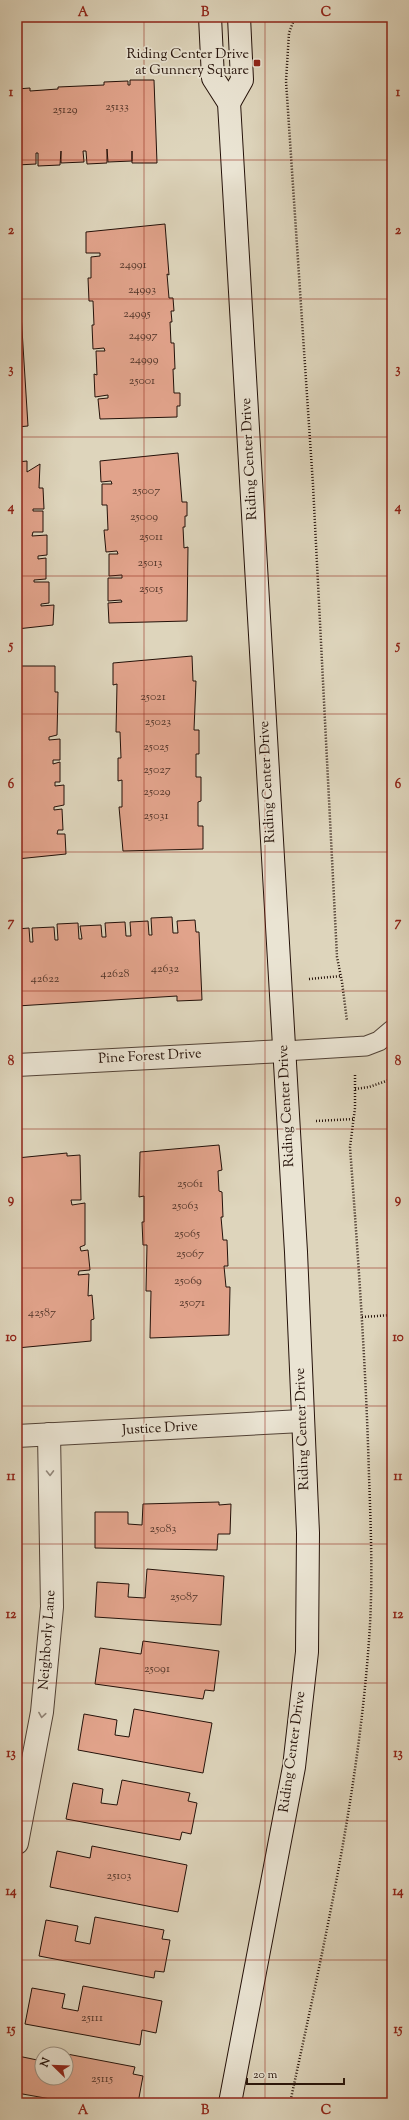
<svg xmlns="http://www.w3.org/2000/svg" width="409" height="2120" viewBox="0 0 409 2120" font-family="'Sorts Mill Goudy',serif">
<rect width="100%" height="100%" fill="#ded5bc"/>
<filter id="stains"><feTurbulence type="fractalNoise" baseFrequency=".005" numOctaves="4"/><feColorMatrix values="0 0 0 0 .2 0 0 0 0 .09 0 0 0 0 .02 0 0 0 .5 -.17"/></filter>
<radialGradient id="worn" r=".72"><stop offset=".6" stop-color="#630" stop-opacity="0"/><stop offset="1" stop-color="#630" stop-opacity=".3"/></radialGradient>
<g fill="#e1a38b" stroke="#241109">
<path d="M130,80H154L157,163H132V151V161L108,162L107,149V163L87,164L86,151H83L84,162L61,163V151L60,165L38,166V153H36V164L17,165V89L30,88V91L58,89V87L104,85V82L128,81V85H130Z"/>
<path d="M165,224L169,275L167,274L169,298H173L174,311H171L172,322H170L171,343H174L175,369H173L174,393H180V406H177V417L100,419L98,399L108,398V395L95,397L94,374L97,375L96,351H105L104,348L93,349L92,325H94L93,301H89L88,278H91V257L100,256V253H86V232Z"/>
<path d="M17,249L28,426L17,427Z"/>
<path d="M178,453L182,502H187V516H185V527H183L184,548L188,547L187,621L109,623L108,603L122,602L121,600L108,601V578H122V575L109,576V554H118L117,551L106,552L104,530H108L107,505H102V484H112L111,481L101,482L100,461Z"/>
<path d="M27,461V472L40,464L39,488H43L44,509H33V511H43V532H33L32,536L47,535V555L38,556V559L46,558V579L34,580V582H49V603L41,604V606L54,605L53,625L17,629V462Z"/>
<path d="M192,656L193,681H196L194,730H199V754H196V777H201V801L198,802V826H203V849L123,851L119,807H122V780L118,781V758H121L120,732H116L117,684L113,685V663Z"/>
<path d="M17,666H55V692H58L57,735L49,737V740L60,739V760H53V764L60,762V782H55V786L64,785V805L54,807V810L62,809L63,830H58L57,834H65L66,854L17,859Z"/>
<path d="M172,917L173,933H178L177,921L195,920L196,932H199L202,1000L177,1001V996L17,1006V929L29,928L30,942H33L32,928L54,927L55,940H58L57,924L78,923L79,939H82L80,926L101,925L102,937H106L105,923L125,922L126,936H131L130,922L148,921L149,935H152L151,918Z"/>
<path d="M219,1145L222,1170L218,1171L219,1191L222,1192L223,1217H221L223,1240H227L228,1266H224L226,1287H230L229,1335L150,1338L151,1291H146L147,1245H143L142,1222H144V1196L139,1197L140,1152Z"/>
<path d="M67,1153V1156L80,1155L81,1200H71L72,1205L85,1203V1245L80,1247L81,1251L88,1250L90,1270L79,1271L78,1275L89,1274L88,1296L92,1295L94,1319L91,1320V1341L17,1348V1158Z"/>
<path d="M219,1502V1505L231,1504L230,1534H218L217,1550L95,1548V1512H128V1524L142,1525L143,1504Z"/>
<path d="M147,1569L224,1576L221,1625L95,1617L97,1582L129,1584L128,1597L145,1598Z"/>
<path d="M143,1641L219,1651L214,1691L205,1690L203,1699L95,1684L100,1648L141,1654Z"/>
<path d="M134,1709L212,1723L203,1773L78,1750L84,1714L117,1720L115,1735L129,1737Z"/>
<path d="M122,1780L190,1793L188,1801L197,1803L191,1834L182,1832L180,1840L66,1819L73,1783L103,1789L101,1803L117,1805Z"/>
<path d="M92,1846L187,1865L178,1912L50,1887L57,1851L90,1858Z"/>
<path d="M95,1917L164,1930L162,1939L170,1940L164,1972L155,1971L154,1978L39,1956L46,1920L78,1926L75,1941L90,1944Z"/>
<path d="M83,1986L162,2001L156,2033L142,2030L140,2045L25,2024L32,1988L65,1994L62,2008L78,2011Z"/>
<path d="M67,2054L135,2067L133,2074L143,2076L138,2103H73L17,2093L18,2056L42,2061V2078L62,2080L66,2078Z"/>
</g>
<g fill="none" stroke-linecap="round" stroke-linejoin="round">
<defs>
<path id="lane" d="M284,1051L366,1046L379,1041L392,1030"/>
<g id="street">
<path d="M17,1065L284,1051"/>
<path d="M17,1436L302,1421"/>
<path d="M17,1843L42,1712L52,1607L49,1434"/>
</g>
<g id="secondary">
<path d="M210,17L213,78L229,103L296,1252L308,1533L307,1652L294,1767L230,2103"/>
<path d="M229,103L242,80L239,17"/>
</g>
</defs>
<use href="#lane" stroke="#524236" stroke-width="21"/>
<use href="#street" stroke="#524236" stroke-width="24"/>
<use href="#secondary" stroke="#241109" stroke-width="24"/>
<g stroke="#241109" stroke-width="2.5" stroke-dasharray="1 2" stroke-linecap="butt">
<path d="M295,17L289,33L286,81L313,485L337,957L342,982L347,1021"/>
<path d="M309,979L341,976"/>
<path d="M355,1089L369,1087L392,1079"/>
<path d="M316,1121L354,1119"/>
<path d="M362,1317L392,1315"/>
<path d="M290,2103C323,1950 358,1797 369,1640C373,1586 371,1530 369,1476C366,1366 358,1256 350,1147L355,1108V1073"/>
</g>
<use href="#lane" stroke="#eae4d3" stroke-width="19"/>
<use href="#street" stroke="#eae4d3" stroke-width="22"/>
<use href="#secondary" stroke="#eae4d3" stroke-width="22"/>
</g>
<defs><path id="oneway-chevron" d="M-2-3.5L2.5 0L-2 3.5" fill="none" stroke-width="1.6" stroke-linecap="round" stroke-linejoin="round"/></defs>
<g stroke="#918578">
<use href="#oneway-chevron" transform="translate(50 1473) rotate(89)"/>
<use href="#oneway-chevron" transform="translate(42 1715) rotate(99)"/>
</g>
<path fill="none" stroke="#8f2418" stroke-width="1" stroke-opacity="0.55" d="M144,17V2103M265,17V2103M17,160H392M17,299H392M17,437H392M17,576H392M17,714H392M17,852H392M17,991H392M17,1129H392M17,1268H392M17,1406H392M17,1544H392M17,1683H392M17,1821H392M17,1960H392"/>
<rect fill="#8f2418" stroke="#eae4d3" stroke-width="1.5" x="253" y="59" width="8" height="8" rx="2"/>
<g text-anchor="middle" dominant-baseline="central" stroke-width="3.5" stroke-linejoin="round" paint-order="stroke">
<g font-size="12" fill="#53362a">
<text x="117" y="107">25133</text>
<text x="65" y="110">25129</text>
<text x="133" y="265">24991</text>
<text x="142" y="290">24993</text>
<text x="137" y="314">24995</text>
<text x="143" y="336">24997</text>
<text x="144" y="360">24999</text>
<text x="142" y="381">25001</text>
<text x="146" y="491">25007</text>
<text x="144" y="517">25009</text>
<text x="151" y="537">25011</text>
<text x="150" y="563">25013</text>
<text x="151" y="589">25015</text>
<text x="153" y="697">25021</text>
<text x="158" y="722">25023</text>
<text x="156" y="747">25025</text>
<text x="157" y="770">25027</text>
<text x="157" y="792">25029</text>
<text x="156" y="816">25031</text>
<text x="165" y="969">42632</text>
<text x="115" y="974">42628</text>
<text x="45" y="979">42622</text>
<text x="190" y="1184">25061</text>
<text x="185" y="1206">25063</text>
<text x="187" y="1234">25065</text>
<text x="190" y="1254">25067</text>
<text x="188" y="1281">25069</text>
<text x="192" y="1303">25071</text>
<text x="42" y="1313">42587</text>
<text x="163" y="1529">25083</text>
<text x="184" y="1597">25087</text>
<text x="157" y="1669">25091</text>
<text x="119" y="1876">25103</text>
<text x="92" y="2018">25111</text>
<text x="102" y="2079">25115</text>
</g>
<g font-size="14" fill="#241109" stroke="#eae4d3" text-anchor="end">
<text x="249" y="55">Riding Center Drive<tspan x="249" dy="16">at Gunnery Square</tspan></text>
</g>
<g font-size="14" fill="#241109" stroke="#eae4d3">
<text transform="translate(250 459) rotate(-93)">Riding Center Drive</text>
<text transform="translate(268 782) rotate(-93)">Riding Center Drive</text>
<text transform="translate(150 1057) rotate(-3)">Pine Forest Drive</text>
<text transform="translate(287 1106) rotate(-93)">Riding Center Drive</text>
<text transform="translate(160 1429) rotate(-3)">Justice Drive</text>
<text transform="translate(303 1429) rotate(-92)">Riding Center Drive</text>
<text transform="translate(48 1640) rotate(-86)">Neighborly Lane</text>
<text transform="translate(293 1752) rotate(-82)">Riding Center Drive</text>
</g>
</g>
<rect width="409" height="2120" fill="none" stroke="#ded5bc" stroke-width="44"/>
<g transform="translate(54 2066) rotate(293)"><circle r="19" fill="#eae4d3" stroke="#9b9082"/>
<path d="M0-3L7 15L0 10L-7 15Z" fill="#8f2418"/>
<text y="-6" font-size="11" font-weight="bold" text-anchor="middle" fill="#241109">N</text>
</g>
<path d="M247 2078v6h97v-6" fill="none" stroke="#241109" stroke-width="2"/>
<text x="253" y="2078" font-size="12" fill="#241109" stroke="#eae4d3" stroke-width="3" paint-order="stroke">20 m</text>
<rect x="22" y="22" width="365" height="2076" fill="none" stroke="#8f2418" stroke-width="1.5"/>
<g font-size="13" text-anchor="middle" font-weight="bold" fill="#8f2418">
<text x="83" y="16">A</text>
<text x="205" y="16">B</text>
<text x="326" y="16">C</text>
<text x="11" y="96">1</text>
<text x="398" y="96">1</text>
<text x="11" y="234">2</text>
<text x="398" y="234">2</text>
<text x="11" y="373">3</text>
<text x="398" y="373">3</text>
<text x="11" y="511">4</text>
<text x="398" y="511">4</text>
<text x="11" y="649">5</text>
<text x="398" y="649">5</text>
<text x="11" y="788">6</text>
<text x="398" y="788">6</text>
<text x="11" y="926">7</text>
<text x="398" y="926">7</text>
<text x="11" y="1065">8</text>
<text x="398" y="1065">8</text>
<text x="11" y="1203">9</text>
<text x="398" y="1203">9</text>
<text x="11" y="1341">10</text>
<text x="398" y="1341">10</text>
<text x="11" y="1480">11</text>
<text x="398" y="1480">11</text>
<text x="11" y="1618">12</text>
<text x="398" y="1618">12</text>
<text x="11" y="1757">13</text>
<text x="398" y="1757">13</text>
<text x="11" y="1895">14</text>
<text x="398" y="1895">14</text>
<text x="11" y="2033">15</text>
<text x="398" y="2033">15</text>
<text x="83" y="2114">A</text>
<text x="205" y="2114">B</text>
<text x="326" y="2114">C</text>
</g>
<rect width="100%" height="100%" filter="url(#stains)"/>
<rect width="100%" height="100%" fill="url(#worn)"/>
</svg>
